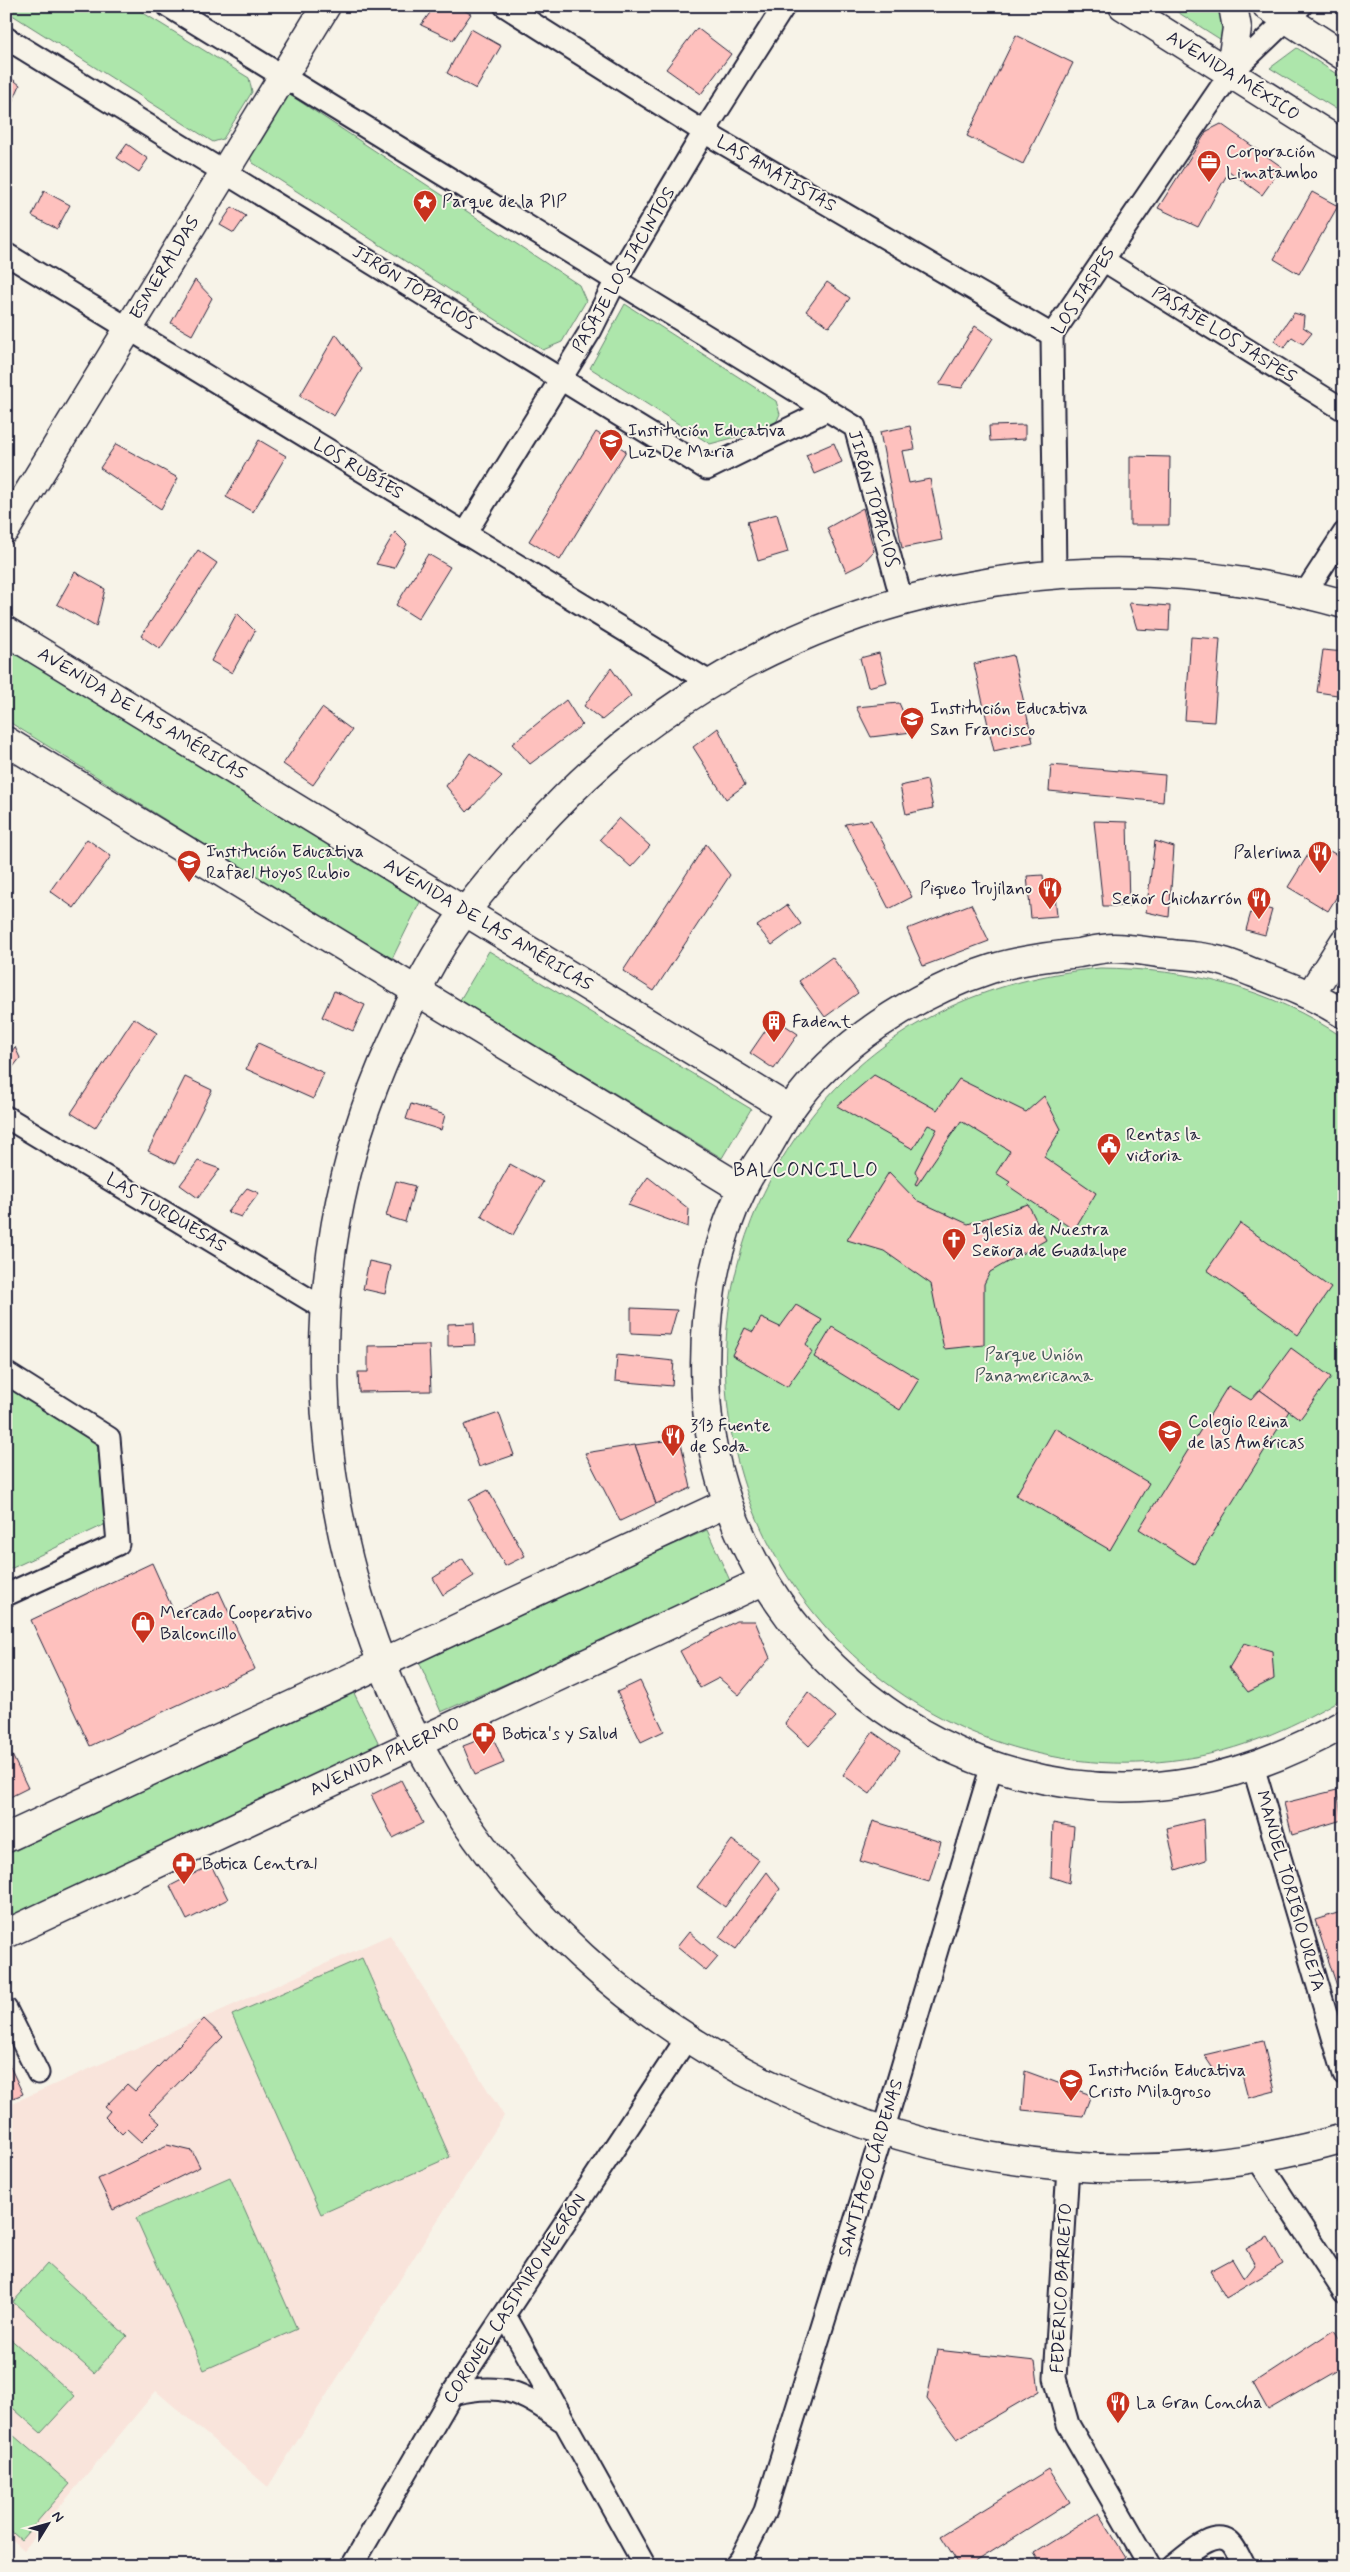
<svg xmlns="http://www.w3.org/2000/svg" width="1350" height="2572" viewBox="0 0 1350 2572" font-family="Mynerve,sans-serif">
<rect width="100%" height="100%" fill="#f7f3e8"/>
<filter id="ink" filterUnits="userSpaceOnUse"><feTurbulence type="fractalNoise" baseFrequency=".02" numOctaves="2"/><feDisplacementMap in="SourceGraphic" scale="10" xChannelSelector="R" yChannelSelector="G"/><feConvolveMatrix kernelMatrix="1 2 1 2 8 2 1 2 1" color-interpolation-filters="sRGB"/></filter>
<g filter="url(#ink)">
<path fill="#f9e4db" d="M390,1935L504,2116L268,2487L156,2391L24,2550L6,2534V2106Z"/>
<g fill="#ade6ab" stroke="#688473">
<path d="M6,6H132L249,78L252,92L223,139L213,142L6,11Z"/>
<path d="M1168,6H1217L1224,15L1226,43Z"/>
<path d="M1297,48L1344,79V114L1270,68Z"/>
<path d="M290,95L579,285L586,301L562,342L543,350L253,163L247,152L281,102Z"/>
<path d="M625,304L776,401L780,414L774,427L710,444L590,368Z"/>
<path d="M6,646L422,898L391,961L6,720Z"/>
<path d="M489,951L751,1109L722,1158L460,1000Z"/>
<path d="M1100,968C1190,969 1268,987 1344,1038V1697C1297,1725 1249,1747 1195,1757C943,1802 712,1597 726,1342C730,1258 761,1179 814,1113C887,1023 986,979 1100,968Z"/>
<path d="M6,1387L97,1443L106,1524L6,1571Z"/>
<path d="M707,1530L732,1585L441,1712L417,1657Z"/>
<path d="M353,1691L379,1744L6,1920V1855Z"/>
<path d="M362,1958L450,2157L321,2214L232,2015Z"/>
<path d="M230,2177L297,2329L204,2370L136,2218Z"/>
<path d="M47,2264L127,2336L94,2373L13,2302Z"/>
<path d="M6,2335L75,2396L41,2433L6,2402Z"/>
<path d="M6,2429L70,2484L21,2540L6,2527Z"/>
</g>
<g fill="#fec1be" stroke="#22223b">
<path d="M435,6H456L471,14L453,40L421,25Z"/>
<path d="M697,28L731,54L701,94L666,69Z"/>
<path d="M471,29L501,46L476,89L447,73Z"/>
<path d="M1016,35L1073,63L1023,164L967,136Z"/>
<path d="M6,74L20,85L6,117Z"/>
<path d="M1221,124L1282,167L1262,195L1229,171L1198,227L1158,208L1207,131Z"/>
<path d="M127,144L148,159L139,172L117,158Z"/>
<path d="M44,191L70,205L57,229L32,216Z"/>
<path d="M1312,192L1338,206L1299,274L1274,259Z"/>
<path d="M232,207L246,216L234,233L220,225Z"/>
<path d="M195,280L212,298L192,335L171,323Z"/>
<path d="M827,282L850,298L829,327L806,311Z"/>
<path d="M1294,313L1304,316L1303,327L1312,333L1303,344L1292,337L1284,348L1274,341Z"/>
<path d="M975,326L993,338L962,388L939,385Z"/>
<path d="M336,334L362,369L334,416L300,396Z"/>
<path d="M1025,425V439L990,441L989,426Z"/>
<path d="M910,426L915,449L902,451L909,483L930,479L942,540L902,548L880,432Z"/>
<path d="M596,432L626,451L560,560L529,541Z"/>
<path d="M259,440L286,456L253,512L226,497Z"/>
<path d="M834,443L842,462L814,474L806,455Z"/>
<path d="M116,444L178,478L161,509L100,468Z"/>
<path d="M1130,456L1170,457L1169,525H1130Z"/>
<path d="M863,508L874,551L862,564L846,572L827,528Z"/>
<path d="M777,514L788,552L758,561L747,522Z"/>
<path d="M395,532L407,544L394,568L376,564Z"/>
<path d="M198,550L217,563L160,649L141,636Z"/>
<path d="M428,554L450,567L418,619L396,605Z"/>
<path d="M75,572L105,589L96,627L57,604Z"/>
<path d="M1129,603L1170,606L1169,631L1137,629Z"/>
<path d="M237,613L255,631L232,673L211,661Z"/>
<path d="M1191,637L1220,639L1214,722L1185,720Z"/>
<path d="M1323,650L1344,652V696L1317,692Z"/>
<path d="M879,653L887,682L868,687L860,658Z"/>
<path d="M1013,655L1033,742L994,751L974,664Z"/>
<path d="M611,668L631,696L602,720L584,706Z"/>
<path d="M566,700L582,725L530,764L512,744Z"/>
<path d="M899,703L912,732L871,737L856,707Z"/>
<path d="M322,708L352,730L313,785L283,764Z"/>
<path d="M718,728L745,785L726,799L693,747Z"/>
<path d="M470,753L502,776L467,812L446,786Z"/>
<path d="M1051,765L1165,775L1163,802L1049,791Z"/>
<path d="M927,780L933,808L906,814L900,786Z"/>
<path d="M619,818L650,846L631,867L600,839Z"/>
<path d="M871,820L912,897L889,909L845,824Z"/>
<path d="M1094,821L1127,822L1129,906H1103Z"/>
<path d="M87,839L111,856L74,908L50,891Z"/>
<path d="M1155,841L1174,847L1169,917L1146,912Z"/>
<path d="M706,844L730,875L654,991L623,971Z"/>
<path d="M1330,851L1344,859V885L1328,911L1288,887L1308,855L1323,864Z"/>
<path d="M1043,875L1044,885L1054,884L1057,916L1031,918L1027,876Z"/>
<path d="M971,904L989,941L923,966L907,929Z"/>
<path d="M787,905L801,924L772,945L757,926Z"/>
<path d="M1253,905L1272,910L1265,935L1246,930Z"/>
<path d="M832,957L858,993L825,1017L799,981Z"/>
<path d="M334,991L365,1005L353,1031L322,1017Z"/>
<path d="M134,1018L157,1033L95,1128L71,1113Z"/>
<path d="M774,1018L798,1034L774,1069L750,1053Z"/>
<path d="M258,1043L324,1073L313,1099L246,1069Z"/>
<path d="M15,1047L20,1058L7,1075L6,1059Z"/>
<path d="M874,1075L937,1110L959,1079L1026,1112L1044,1096L1061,1129L1044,1157L1096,1193L1074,1230L1007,1185L1010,1182L996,1173L1010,1151L961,1121L917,1185L915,1184L918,1178L915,1171L937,1129L928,1125L913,1149L837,1106Z"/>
<path d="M185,1077L212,1090L175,1164L148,1151Z"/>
<path d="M411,1104L445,1115L441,1130L406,1119Z"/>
<path d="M198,1161L220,1169L198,1198L180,1185Z"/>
<path d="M510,1164L543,1182L513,1235L481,1216Z"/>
<path d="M889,1172L916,1200L968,1224L1028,1204L1046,1240L990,1272L984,1284V1345L944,1349L931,1284L884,1251L847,1240Z"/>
<path d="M648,1177L689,1209L688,1227L628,1205Z"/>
<path d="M396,1181L415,1186L405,1222L386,1216Z"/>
<path d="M247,1188L259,1193L241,1217L227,1212Z"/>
<path d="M1240,1223L1331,1288L1298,1335L1207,1270Z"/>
<path d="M369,1261L391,1266L385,1294L363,1289Z"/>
<path d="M796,1305L822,1320L806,1344L812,1352L787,1387L732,1355L745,1328L753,1332L761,1318L780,1327Z"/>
<path d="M631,1308L677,1310L670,1335L631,1333Z"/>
<path d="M474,1323L475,1345L448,1346V1324Z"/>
<path d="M832,1327L919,1379L900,1410L814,1357Z"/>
<path d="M429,1345L431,1391L359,1392L358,1372H368V1346Z"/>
<path d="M1291,1348L1331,1377L1300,1419L1260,1390Z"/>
<path d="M617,1355L674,1361L672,1386L615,1381Z"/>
<path d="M1228,1386L1251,1400L1260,1390L1289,1411L1194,1564L1139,1529Z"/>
<path d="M499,1413L514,1455L479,1467L464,1425Z"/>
<path d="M1055,1428L1149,1483L1110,1550L1016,1495Z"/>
<path d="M680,1439L691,1488L656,1504L635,1445Z"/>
<path d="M635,1445L656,1504L620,1521L585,1453Z"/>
<path d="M488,1490L525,1556L505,1566L469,1500Z"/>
<path d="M463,1559L474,1576L443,1595L433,1578Z"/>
<path d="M152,1563L174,1612L219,1591L255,1669L90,1746L31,1620Z"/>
<path d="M736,1621H755L770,1658L739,1695L719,1678L700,1688L680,1651Z"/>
<path d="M1244,1643L1272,1651L1274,1679L1248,1692L1229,1668Z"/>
<path d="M640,1681L664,1731L641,1742L617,1692Z"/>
<path d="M808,1692L836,1717L809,1746L785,1724Z"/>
<path d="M873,1732L900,1751L870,1794L843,1775Z"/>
<path d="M492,1735L504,1763L475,1775L463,1746Z"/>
<path d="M12,1755L28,1788L6,1799V1758Z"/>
<path d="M401,1780L423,1823L393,1838L371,1795Z"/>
<path d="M1337,1790L1342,1820L1292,1835L1284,1803Z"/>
<path d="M1204,1819L1206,1860L1176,1870L1167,1828Z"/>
<path d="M873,1821L941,1842L929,1882L860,1861Z"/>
<path d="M1053,1823L1074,1827L1069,1883L1051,1877Z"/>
<path d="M732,1840L759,1860L725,1907L697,1887Z"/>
<path d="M211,1865L228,1899L187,1920L170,1886Z"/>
<path d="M767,1872L780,1889L736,1949L719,1937Z"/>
<path d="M1344,1911V1987L1338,1989L1315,1920Z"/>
<path d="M689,1932L718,1957L706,1971L677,1947Z"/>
<path d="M204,2019L223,2037L149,2113L160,2123L141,2142L127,2129L122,2134L105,2117L110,2111L105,2107L127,2084L135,2091Z"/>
<path d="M1263,2041L1275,2091L1248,2098L1241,2071L1218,2076L1204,2055Z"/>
<path d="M6,2058L23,2094L6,2101Z"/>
<path d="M1025,2071L1091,2095L1083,2116L1022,2110Z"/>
<path d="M167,2145L192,2151L200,2167L113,2210L98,2179Z"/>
<path d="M1268,2237L1283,2264L1226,2298L1210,2271L1232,2259L1244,2279L1255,2265L1246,2249Z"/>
<path d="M1334,2330L1344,2346V2366L1268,2410L1253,2383Z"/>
<path d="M937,2350L1035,2361L1039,2391L957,2439L927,2399Z"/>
<path d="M1049,2469L1070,2502L969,2566H960L941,2536Z"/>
<path d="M1098,2513L1126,2557L1112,2566H1042L1034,2553Z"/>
</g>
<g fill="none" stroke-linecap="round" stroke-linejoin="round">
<defs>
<g id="minor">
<path d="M168,6L855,427L902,601"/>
<path d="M505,6L704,132L1052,335"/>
<path d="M6,38L707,469L827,410"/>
<path d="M6,254L711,683"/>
<path d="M1103,260L1344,410"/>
<path d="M465,534L591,330L616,280L704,132L784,6"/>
<path d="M1055,574L1052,335L1230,74L1301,6"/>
<path d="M1305,593L1344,533"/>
<path d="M6,1117L325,1309"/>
<path d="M6,1373L109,1438L118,1544L6,1595"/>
<path d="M1253,1766L1344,2074"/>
<path d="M6,2009L38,2073"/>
<path d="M1257,2158L1344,2292"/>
<path d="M1068,2167L1055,2378L1068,2424L1150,2566"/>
<path d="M505,2315L645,2566"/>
<path d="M452,2394C501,2382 521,2391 561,2420"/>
<path d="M352,2566L452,2394L687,2038"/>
<path d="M735,2566L741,2559L765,2511L883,2131L992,1765"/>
<path d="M1173,2566C1187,2556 1212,2530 1229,2542C1235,2546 1240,2559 1244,2566"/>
</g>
<g id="tertiary">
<path d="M6,529L326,6"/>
<path d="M1344,604C1087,531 808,584 604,761C552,806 507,859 464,913C434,952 412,999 392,1043C285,1277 308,1551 434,1772C512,1909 637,2022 779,2089C955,2173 1156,2192 1344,2138"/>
<path d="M6,631L790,1110"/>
<path d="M6,741L742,1189"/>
<path d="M1311,994L1344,942"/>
<path d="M1344,1014C1315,996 1286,985 1254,973C1241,968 1226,961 1212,959C1195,955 1176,955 1159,953C1144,951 1129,948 1114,948C1103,948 1090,951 1079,953C1049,957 1020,960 991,969C914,994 836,1044 789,1111C781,1123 774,1137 766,1150C758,1162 749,1175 743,1188C711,1252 702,1326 706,1397C723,1638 954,1825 1194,1781C1248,1771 1296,1751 1344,1724"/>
<path d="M6,1838L727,1503"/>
<path d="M6,1934L763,1581"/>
</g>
<g id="primary">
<path d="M1123,6L1344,145"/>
<path d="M1267,6L1344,56"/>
<path d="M1230,74L1237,28L1233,6"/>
</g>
</defs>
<use href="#minor" stroke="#22223b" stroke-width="25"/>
<use href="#tertiary" stroke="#22223b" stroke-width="31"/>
<use href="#primary" stroke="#22223b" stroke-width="31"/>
<use href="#minor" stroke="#f7f3e8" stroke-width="21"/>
<use href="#tertiary" stroke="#f7f3e8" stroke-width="28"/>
<use href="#primary" stroke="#f7f3e8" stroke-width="28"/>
</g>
</g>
<defs>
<symbol id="office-pin" viewBox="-11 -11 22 30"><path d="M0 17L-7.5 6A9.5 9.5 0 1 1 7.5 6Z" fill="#c8321e" stroke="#f7f3e8"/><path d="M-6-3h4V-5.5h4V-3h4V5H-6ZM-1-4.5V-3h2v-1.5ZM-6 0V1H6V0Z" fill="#fff"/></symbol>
<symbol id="sight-pin" viewBox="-11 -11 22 30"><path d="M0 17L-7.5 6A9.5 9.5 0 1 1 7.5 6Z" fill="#c8321e" stroke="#f7f3e8"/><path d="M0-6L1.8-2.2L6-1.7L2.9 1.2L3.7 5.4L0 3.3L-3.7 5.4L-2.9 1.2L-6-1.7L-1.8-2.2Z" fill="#fff"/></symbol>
<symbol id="school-pin" viewBox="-11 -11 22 30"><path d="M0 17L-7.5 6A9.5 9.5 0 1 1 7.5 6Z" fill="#c8321e" stroke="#f7f3e8"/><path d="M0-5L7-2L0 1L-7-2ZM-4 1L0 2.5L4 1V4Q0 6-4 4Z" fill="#fff"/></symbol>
<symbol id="restaurant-pin" viewBox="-11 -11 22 30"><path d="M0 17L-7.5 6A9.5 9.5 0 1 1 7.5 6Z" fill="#c8321e" stroke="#f7f3e8"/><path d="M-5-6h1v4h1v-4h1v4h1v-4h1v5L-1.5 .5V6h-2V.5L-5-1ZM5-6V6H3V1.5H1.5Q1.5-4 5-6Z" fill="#fff"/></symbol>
<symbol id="building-pin" viewBox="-11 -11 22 30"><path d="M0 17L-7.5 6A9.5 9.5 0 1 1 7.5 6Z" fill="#c8321e" stroke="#f7f3e8"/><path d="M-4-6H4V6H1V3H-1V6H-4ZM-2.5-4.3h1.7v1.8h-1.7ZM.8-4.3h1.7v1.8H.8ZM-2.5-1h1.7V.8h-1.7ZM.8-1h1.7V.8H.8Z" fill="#fff"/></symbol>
<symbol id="civic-pin" viewBox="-11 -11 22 30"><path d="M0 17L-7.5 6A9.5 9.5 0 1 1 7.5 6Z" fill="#c8321e" stroke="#f7f3e8"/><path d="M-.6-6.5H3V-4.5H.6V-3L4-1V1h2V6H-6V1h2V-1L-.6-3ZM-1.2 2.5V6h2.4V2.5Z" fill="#fff"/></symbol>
<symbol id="church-pin" viewBox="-11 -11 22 30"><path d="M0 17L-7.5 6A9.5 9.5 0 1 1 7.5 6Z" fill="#c8321e" stroke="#f7f3e8"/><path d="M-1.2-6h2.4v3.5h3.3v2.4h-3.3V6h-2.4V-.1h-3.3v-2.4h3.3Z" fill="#fff"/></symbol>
<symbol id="shop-pin" viewBox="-11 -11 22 30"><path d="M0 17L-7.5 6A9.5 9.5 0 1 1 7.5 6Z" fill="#c8321e" stroke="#f7f3e8"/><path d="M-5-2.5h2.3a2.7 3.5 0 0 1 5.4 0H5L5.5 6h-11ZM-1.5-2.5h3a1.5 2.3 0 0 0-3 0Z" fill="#fff"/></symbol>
<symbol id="pharmacy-pin" viewBox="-11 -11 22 30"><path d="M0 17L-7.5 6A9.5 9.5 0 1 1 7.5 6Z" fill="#c8321e" stroke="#f7f3e8"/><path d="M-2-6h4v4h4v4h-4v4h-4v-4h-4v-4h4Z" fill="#fff"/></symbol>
</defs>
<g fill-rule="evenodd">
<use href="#office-pin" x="1195" y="148" width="28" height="38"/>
<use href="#sight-pin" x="411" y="188" width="28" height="38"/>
<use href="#school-pin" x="597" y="427" width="28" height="38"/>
<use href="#school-pin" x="898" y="705" width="28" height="38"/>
<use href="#restaurant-pin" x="1306" y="839" width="28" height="38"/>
<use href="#school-pin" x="175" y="848" width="28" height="38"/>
<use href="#restaurant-pin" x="1036" y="875" width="28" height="38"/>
<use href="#restaurant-pin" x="1245" y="885" width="28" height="38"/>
<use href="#building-pin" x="760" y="1008" width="28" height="38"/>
<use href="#civic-pin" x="1095" y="1131" width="28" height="38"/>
<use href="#church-pin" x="940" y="1226" width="28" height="38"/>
<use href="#school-pin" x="1156" y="1418" width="28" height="38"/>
<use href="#restaurant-pin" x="659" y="1422" width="28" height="38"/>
<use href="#shop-pin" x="129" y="1609" width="28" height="38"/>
<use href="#pharmacy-pin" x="470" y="1720" width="28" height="38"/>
<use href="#pharmacy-pin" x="170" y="1850" width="28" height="38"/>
<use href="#school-pin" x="1057" y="2067" width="28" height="38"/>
<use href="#restaurant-pin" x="1104" y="2389" width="28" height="38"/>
</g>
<g text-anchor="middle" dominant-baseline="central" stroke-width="4" stroke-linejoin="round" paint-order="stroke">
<g font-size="18" fill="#22223b" stroke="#f7f3e8">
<text transform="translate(1233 76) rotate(32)">AVENIDA MÉXICO</text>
<text transform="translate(776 174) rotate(30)">LAS AMATISTAS</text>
<text transform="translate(165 268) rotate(-59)">ESMERALDAS</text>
<text transform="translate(624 270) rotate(-60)">PASAJE LOS JACINTOS</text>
<text transform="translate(414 288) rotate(32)">JIRÓN TOPACIOS</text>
<text transform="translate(1084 291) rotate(-57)">LOS JASPES</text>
<text transform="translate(1224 335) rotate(32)">PASAJE LOS JASPES</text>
<text transform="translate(358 469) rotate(31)">LOS RUBÍES</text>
<text transform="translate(873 499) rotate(74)">JIRÓN TOPACIOS</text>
<text transform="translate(142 714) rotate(31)">AVENIDA DE LAS AMÉRICAS</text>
<text transform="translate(488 925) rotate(31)">AVENIDA DE LAS AMÉRICAS</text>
<text transform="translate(166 1213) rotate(31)">LAS TURQUESAS</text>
<text transform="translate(385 1757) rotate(-25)">AVENIDA PALERMO</text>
<text transform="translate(1290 1891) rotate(74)">MANUEL TORIBIO URETA</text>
<text transform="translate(871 2168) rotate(-73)">SANTIAGO CÁRDENAS</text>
<text transform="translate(1062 2288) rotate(-87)">FEDERICO BARRETO</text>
<text transform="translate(515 2299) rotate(-57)">CORONEL CASIMIRO NEGRÓN</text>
</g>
<g font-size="18" fill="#22223b" stroke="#f7f3e8" text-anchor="start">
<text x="1226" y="152">Corporación<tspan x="1226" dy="21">Limatambo</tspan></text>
<text x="442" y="202">Parque de la PIP</text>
<text x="628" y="431">Institución Educativa<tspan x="628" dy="21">Luz De Maria</tspan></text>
<text x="930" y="709">Institución Educativa<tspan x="930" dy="21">San Francisco</tspan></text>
<text x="206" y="852">Institución Educativa<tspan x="206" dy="21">Rafael Hoyos Rubio</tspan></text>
<text x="1302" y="853" text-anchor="end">Palerima</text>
<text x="1032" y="889" text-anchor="end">Piqueo Trujilano</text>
<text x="1242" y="899" text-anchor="end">Señor Chicharrón</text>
<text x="792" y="1022">Fadent</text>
<text x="1126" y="1135">Rentas la<tspan x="1126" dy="21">victoria</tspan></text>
<text x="972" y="1230">Iglesia de Nuestra<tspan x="972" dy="21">Señora de Guadalupe</tspan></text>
<text x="1188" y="1422">Colegio Reina<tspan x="1188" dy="21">de las Américas</tspan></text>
<text x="690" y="1426">313 Fuente<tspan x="690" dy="21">de Soda</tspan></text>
<text x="160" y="1613">Mercado Cooperativo<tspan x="160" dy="21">Balconcillo</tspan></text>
<text x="502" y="1734">Botica's y Salud</text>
<text x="202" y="1864">Botica Central</text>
<text x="1088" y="2071">Institución Educativa<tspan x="1088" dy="21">Cristo Milagroso</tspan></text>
<text x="1136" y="2403">La Gran Concha</text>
</g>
<g font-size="18" fill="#455357" stroke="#f7f3e8">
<text x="1034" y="1355">Parque Unión<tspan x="1034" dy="21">Panamericana</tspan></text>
</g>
<g font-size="19" letter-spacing="1" fill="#22223b" stroke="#f7f3e8">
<text x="806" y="1170">BALCONCILLO</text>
</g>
</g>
<rect width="1350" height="2572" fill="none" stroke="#f7f3e8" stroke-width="25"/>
<rect x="12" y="12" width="1325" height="2547" fill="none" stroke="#22223b" stroke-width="2" filter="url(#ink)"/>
<g transform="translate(48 2524) rotate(53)" stroke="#f7f3e8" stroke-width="4" paint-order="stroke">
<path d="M0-4L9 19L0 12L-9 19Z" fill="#22223b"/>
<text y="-8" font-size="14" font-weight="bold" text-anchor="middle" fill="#22223b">N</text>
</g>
</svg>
